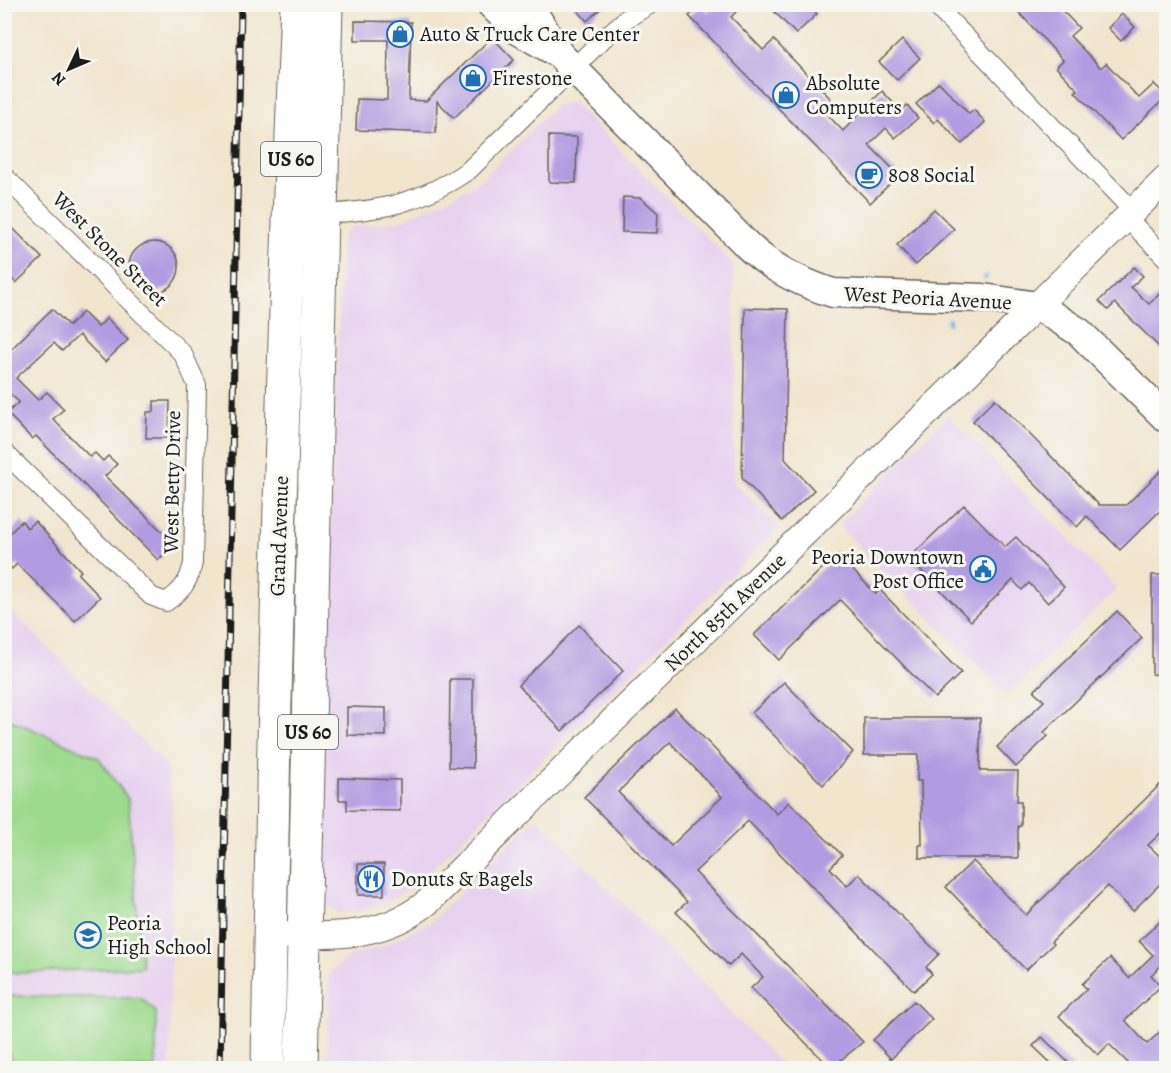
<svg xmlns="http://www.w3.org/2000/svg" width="1171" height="1073" viewBox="0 0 1171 1073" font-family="Alegreya,serif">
<rect width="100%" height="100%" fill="#f6f6f2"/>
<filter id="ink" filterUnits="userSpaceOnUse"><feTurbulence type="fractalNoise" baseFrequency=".0167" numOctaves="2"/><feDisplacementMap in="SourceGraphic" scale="12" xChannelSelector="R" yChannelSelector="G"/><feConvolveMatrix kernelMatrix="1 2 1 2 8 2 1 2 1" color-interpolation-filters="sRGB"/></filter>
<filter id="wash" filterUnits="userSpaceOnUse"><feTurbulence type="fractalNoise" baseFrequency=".008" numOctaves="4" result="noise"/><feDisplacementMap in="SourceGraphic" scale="24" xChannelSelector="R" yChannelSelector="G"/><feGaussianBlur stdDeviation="1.35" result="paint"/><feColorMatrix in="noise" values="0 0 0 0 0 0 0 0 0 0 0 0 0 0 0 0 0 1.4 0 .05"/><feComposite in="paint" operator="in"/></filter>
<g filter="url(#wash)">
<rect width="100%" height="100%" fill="#f1e5ce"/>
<g fill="#e7d2ef">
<path d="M572,102L734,265V483L780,527L415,886L392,899L361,911L338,913L329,906L324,893L323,876L329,567L342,236L351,227L403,220L469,188L484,177L555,106Z"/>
<path d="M948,415L1117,589L1007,695L838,525Z"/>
<path d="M4,604L166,764L172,802L170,1068H5Z"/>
<path d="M537,817L785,1068H327L329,973L348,957L381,947L429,923Z"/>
</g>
<g fill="#9eda8e" stroke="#5d7b55" stroke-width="1.5">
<path d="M4,717L99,758L128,799L142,967L17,973L5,971Z"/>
<path d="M4,996L141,998L156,1012V1068H15L5,1044Z"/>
</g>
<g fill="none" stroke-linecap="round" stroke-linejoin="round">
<g stroke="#73b7e9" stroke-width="4.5">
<path d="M985,278L986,276"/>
<path d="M949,323V320"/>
</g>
</g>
<g id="blocks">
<g fill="#b19be1" fill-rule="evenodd">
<path d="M572,4H606L587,21Z"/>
<path d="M715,4H729L736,12L731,17L763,50L774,40L831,99L821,108L843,131L882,91L901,111L907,105L918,118L895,138L886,128L869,145L899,175L870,203L689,16L701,5L708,12Z"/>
<path d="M767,4H808L817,14L796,34Z"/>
<path d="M1011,4H1056L1079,28L1070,36L1101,68L1106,63L1139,98L1154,84L1167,96L1121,140L1075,92L1078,90L1056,67L1063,60Z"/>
<path d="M1122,14L1135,27L1121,41L1108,28Z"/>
<path d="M355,21L411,22L409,100L426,101L492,37L514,60L454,118L437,101L436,133L356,130L357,99L387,100L388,40H355Z"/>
<path d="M902,40L920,58L897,80L879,62Z"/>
<path d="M939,82L969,114L974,110L985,122L962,144L938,119L934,123L916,104Z"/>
<path d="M549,136L577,137L576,183L549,182Z"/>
<path d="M623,197L641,198L658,213L657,233L622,232Z"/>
<path d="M934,209L954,229L916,265L897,245Z"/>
<path d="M4,219L42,258L16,283L4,271Z"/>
<circle cx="154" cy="267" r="25"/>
<path d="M1134,267L1143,276L1131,287L1149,304L1167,287V355L1115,303L1108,310L1099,301Z"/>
<path d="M745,308L788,309L785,459L814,490L782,521L742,478Z"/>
<path d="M52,309L69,326L83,312L98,327L107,318L128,340L105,362L79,335L62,351L54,343L16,378L38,400L47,392L64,409L53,419L90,457L95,453L103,461L108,456L117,464L105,476L175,544L158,560L36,436L32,439L7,413L19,402L4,389V356Z"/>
<path d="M995,399L1099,505H1126L1167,465V504L1120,550L1087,516L1077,527L973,421Z"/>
<path d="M154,401H170L169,438H146L147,412H154Z"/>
<path d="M964,505L1005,547L1016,537L1064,587L1048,603L1029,583L1022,590L1013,580L971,621L909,558Z"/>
<path d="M22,521L27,528L35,521L81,571L78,574L100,597L75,621L17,564L12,569L4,561V539Z"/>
<path d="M837,554L876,594L880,590L961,673L935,698L840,600L779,660L754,635Z"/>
<path d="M1152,575H1164L1163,675L1152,674Z"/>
<path d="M1117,611L1142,638L1044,732L1048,736L1016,767L997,747L1044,701L1034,691Z"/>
<path d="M579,625L623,671L562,731L518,685Z"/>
<path d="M450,679H473V768L449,767Z"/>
<path d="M784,682L853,752L823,785L752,713Z"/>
<path d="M347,707L386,708V736L347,735Z"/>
<path d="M675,708L777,814L789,802L842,855L830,868L847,886L859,874L939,954L926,967L932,974L914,991L748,821L695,872L863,1042L831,1068L751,988L763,977L741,954L729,966L676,912L687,902L584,797ZM670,742L722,797L671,846L618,792Z"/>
<path d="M864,718H980V771H1018L1017,801H1021V826H1018V858H919V845H922L921,781H917L918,755H864Z"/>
<path d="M339,778L400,780V811L347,810V800H339Z"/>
<path d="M1167,778V827L1148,845L1167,863V877L1133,911L1108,886L1051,942L1053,944L1026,970L946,887L973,861L1026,915Z"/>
<rect x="358" y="864" width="26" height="31"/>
<path d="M1167,915V969L1162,965L1151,975L1161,986L1125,1020L1147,1044L1167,1025V1068H1133L1109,1044L1098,1055L1059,1016L1087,989L1082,984L1110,958L1129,978L1153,955L1139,941Z"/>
<path d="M914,1001L932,1019L891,1059L873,1040Z"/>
<path d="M1042,1037L1074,1068H1056L1033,1046Z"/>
</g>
</g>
</g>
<g filter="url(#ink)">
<use href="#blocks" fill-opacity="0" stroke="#67625a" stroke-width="1.5"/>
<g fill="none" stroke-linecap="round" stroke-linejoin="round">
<defs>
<g id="street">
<path d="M934,4L1134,212"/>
<path d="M4,176L183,354L197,385L193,563C189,582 182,591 166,602L151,596L4,452"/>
<path d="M323,214C380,211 421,203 469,170L603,39L626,19L651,4"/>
<path d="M1127,218L1166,258"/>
</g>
<path id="secondary" d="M270,935C330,935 380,941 429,901L1166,179"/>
<g id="primary">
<path d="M491,4L516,29L556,52"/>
<path d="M528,4L559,54L748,246C772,269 802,283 833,293L983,298L1038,306L1079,332L1166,418"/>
</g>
<g id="highway">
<path d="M268,1068C273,714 283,359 297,4"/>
<path d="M301,1068L326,4"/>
</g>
</defs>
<use href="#street" stroke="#67625a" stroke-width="20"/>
<use href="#secondary" stroke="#67625a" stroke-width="28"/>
<use href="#primary" stroke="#67625a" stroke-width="31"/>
<use href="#highway" stroke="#67625a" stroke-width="35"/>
<use href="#street" stroke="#fff" stroke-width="18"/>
<use href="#secondary" stroke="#fff" stroke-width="26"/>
<use href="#primary" stroke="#fff" stroke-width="28"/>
<use href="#highway" stroke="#fff" stroke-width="33"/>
<defs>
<path id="rail" d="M220,1068L241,4"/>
</defs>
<use href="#rail" stroke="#1c1c1c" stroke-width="7"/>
<use href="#rail" stroke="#f6f6f2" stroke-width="4.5" stroke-dasharray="14" stroke-linecap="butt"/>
</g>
</g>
<defs>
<symbol id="shop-ring" viewBox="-11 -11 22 22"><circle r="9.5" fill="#f6f6f2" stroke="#1f6fb2" stroke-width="1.5"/><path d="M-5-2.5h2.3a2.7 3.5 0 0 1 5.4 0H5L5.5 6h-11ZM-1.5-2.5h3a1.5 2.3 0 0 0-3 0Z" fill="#1f6fb2"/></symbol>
<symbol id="cafe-ring" viewBox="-11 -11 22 22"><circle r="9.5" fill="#f6f6f2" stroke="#1f6fb2" stroke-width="1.5"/><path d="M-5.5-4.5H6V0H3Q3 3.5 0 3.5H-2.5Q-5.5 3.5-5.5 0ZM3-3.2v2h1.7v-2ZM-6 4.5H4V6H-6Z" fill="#1f6fb2"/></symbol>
<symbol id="civic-ring" viewBox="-11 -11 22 22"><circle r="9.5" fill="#f6f6f2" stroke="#1f6fb2" stroke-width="1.5"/><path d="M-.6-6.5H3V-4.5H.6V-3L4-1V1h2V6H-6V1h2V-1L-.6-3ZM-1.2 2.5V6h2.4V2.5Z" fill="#1f6fb2"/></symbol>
<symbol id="restaurant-ring" viewBox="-11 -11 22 22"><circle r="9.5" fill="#f6f6f2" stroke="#1f6fb2" stroke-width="1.5"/><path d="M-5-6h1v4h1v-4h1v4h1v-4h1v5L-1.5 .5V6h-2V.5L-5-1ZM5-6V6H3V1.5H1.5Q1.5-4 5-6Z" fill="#1f6fb2"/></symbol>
<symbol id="school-ring" viewBox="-11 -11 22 22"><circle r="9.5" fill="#f6f6f2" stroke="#1f6fb2" stroke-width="1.5"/><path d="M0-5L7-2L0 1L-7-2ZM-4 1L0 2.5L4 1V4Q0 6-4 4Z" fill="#1f6fb2"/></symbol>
</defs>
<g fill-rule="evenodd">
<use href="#shop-ring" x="385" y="19" width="30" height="30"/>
<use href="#shop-ring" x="458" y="63" width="30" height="30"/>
<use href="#shop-ring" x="771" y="80" width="30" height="30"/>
<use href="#cafe-ring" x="854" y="160" width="30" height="30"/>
<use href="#civic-ring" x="968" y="554" width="30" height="30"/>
<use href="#restaurant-ring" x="356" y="864" width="30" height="30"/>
<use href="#school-ring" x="73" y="920" width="30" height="30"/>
</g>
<g text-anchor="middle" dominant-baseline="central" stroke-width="6" stroke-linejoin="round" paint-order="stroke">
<g fill="#f6f6f2" stroke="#5d5d5c" stroke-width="1.5">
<rect x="261" y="142" width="60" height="34" rx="4.5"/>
<rect x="278" y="715" width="60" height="34" rx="4.5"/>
</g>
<g font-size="20" font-weight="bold" fill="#1c1c1c">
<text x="291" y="159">US 60</text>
<text x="308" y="732">US 60</text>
</g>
<g font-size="21" fill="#1c1c1c" stroke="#f6f6f2" text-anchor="start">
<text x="420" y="34">Auto &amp; Truck Care Center</text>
<text x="492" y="78">Firestone</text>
<text x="806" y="83">Absolute<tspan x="806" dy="24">Computers</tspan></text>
<text x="888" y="175">808 Social</text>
<text x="964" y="557" text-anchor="end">Peoria Downtown<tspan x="964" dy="24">Post Office</tspan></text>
<text x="391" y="879">Donuts &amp; Bagels</text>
<text x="107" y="923">Peoria<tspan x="107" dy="24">High School</tspan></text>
</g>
<g font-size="21" fill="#1c1c1c" stroke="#f6f6f2">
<text transform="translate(110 249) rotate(45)">West Stone Street</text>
<text transform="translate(928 298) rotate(3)">West Peoria Avenue</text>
<text transform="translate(172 482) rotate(-89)">West Betty Drive</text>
<text transform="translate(279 536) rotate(-88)">Grand Avenue</text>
<text transform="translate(725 612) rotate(-44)">North 85th Avenue</text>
</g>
</g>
<rect width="1171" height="1073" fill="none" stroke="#f6f6f2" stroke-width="24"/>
<g transform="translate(69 69) rotate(226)" stroke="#f6f6f2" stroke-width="4.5" paint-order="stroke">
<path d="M0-4.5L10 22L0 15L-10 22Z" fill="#1c1c1c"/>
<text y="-9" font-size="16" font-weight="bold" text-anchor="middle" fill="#1c1c1c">N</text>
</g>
</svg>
